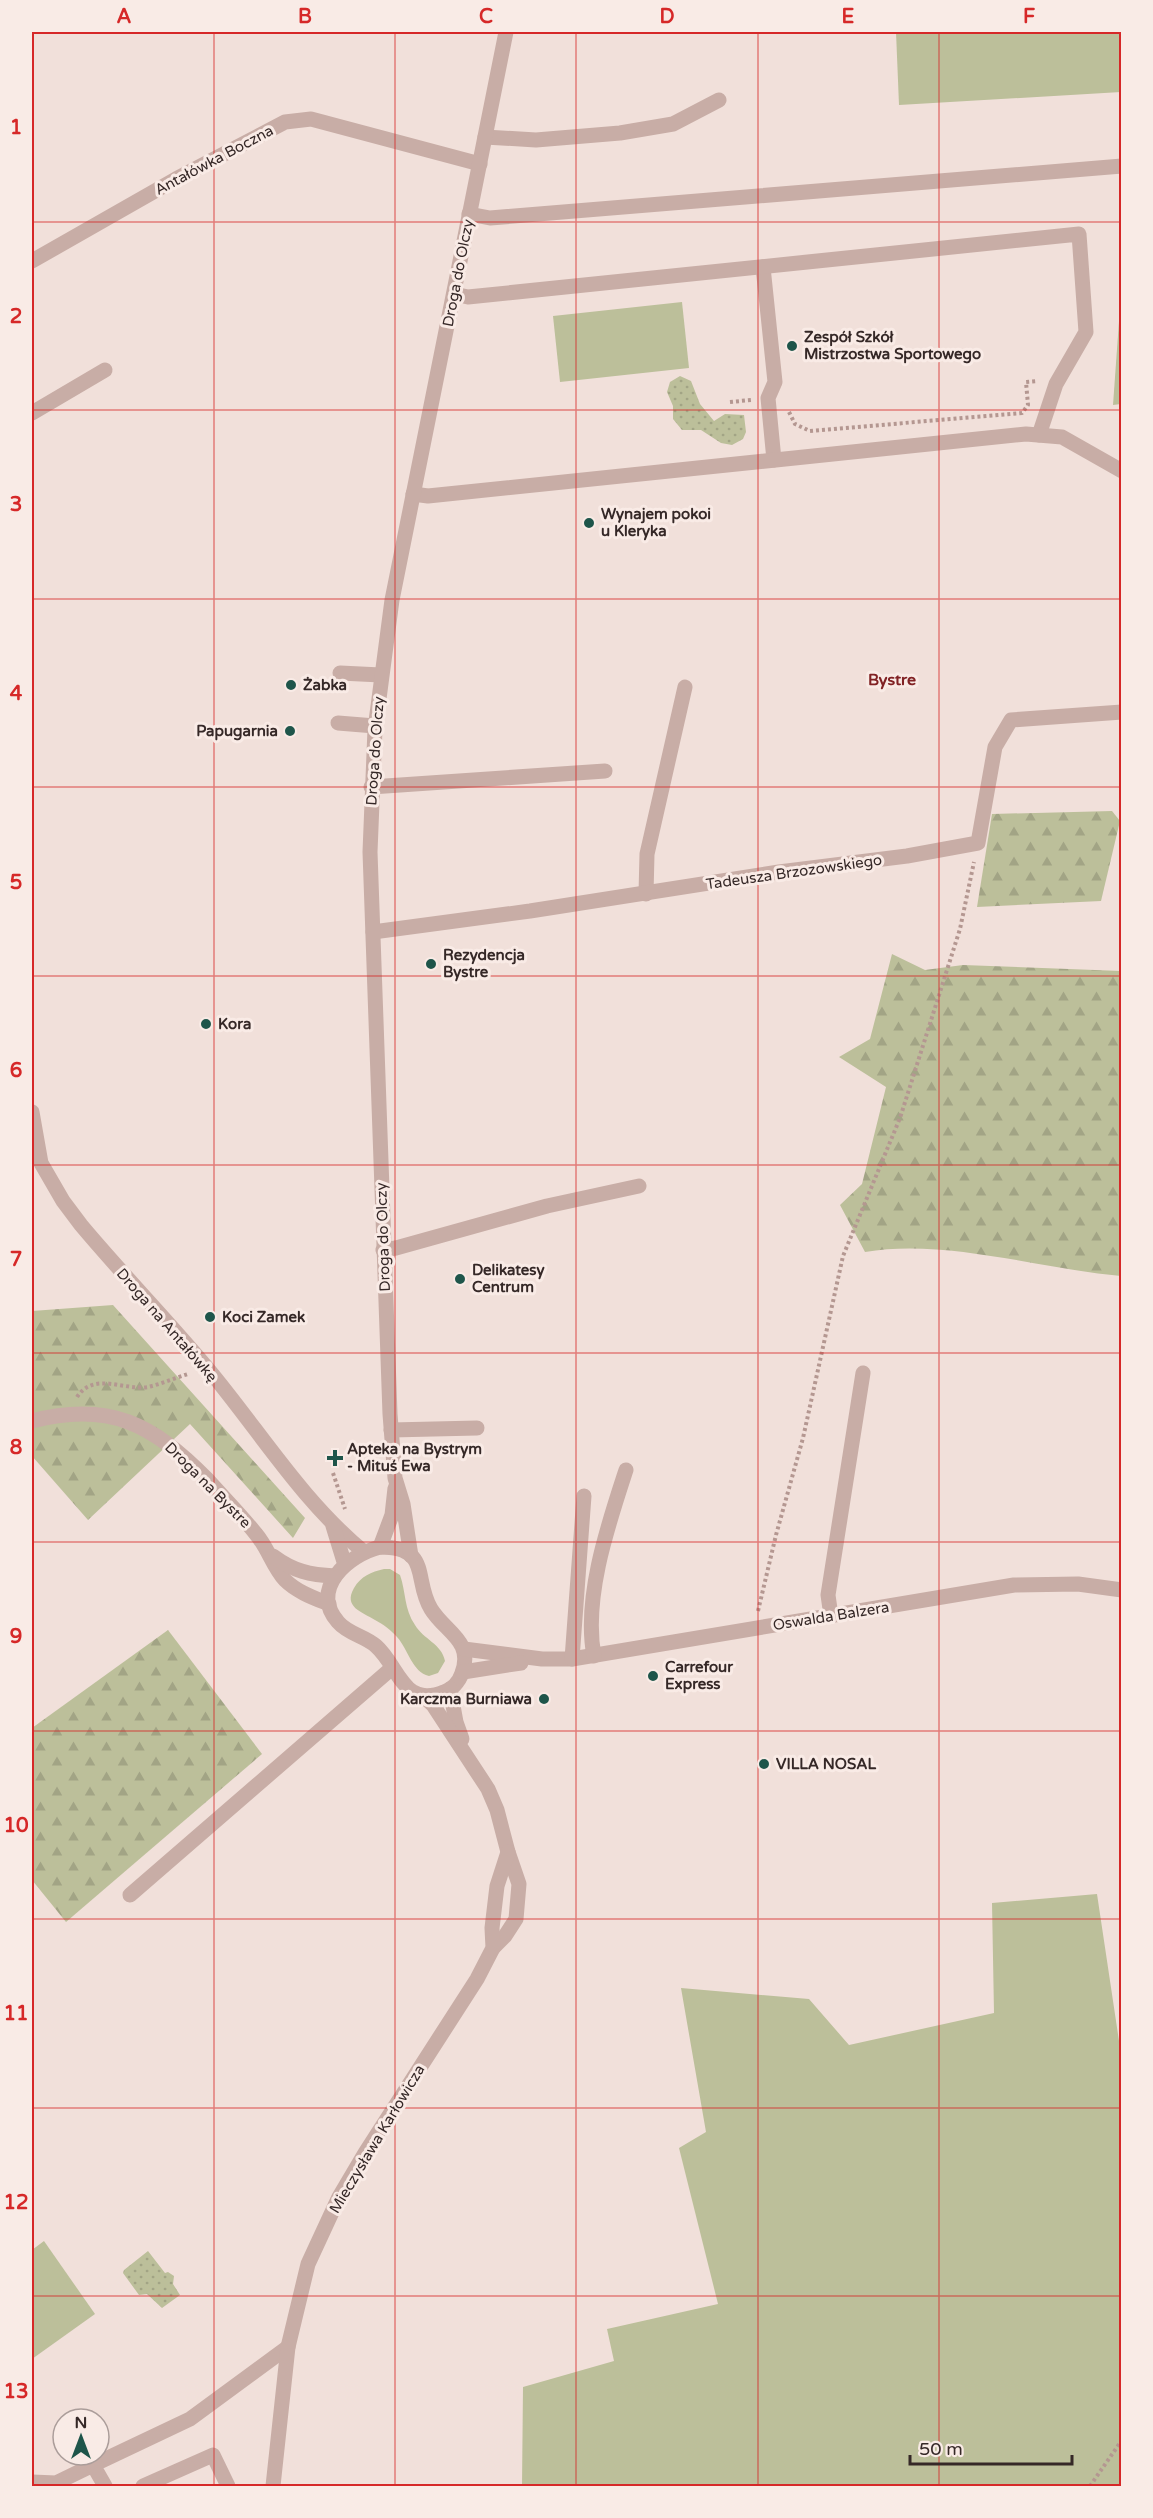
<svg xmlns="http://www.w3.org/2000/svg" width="1153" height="2518" viewBox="0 0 1153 2518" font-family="'Varela Round',sans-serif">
<defs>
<pattern id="forest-firs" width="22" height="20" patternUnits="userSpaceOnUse" patternTransform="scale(1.5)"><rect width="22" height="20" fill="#bcbf9a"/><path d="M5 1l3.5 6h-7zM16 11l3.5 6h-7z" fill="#a2a485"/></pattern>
<pattern id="park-dots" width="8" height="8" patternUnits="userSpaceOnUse" patternTransform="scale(1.5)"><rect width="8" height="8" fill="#bcbf9a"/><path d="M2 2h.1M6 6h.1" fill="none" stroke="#a2a485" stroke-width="1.8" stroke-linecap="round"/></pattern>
</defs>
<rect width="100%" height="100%" fill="#f1e0da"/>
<g fill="#bcbf9a">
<path d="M896,32H1121V92L899,105Z"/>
<path d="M1121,293V404L1113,405Z"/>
<path d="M682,302L689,368L560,382L553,316Z"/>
<path d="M384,1569H390L400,1575C406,1592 404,1609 415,1625C423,1639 442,1644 445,1661L438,1673L429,1676C412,1672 408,1649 397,1637C392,1631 383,1624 375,1620C362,1612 343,1607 354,1588C361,1576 371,1572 384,1569Z"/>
<path d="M1097,1894L1122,2061L1121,2486H522L523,2387L614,2361L607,2329L718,2304L679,2148L706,2132L681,1988L809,1999L849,2045L994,2013L992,1903Z"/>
<path d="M44,2241L95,2314L32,2359V2250Z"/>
</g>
<g fill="url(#forest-firs)">
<path d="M1112,811L1120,821L1101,901L977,907L992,814Z"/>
<path d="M892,954L925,970L963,965L1121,971V1276C1040,1269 945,1238 865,1252L840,1205L862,1184L886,1087L839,1057L870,1039Z"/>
<path d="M113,1305L305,1518L293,1538L190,1424L88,1520L32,1456V1311Z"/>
<path d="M168,1630L262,1754L66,1922L32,1880V1728Z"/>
</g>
<g fill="url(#park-dots)">
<path d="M680,376L691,381L700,404L714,421L725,414L744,415L746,432L743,439L732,445L721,443L701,430H682L673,419V406L667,392L670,382Z"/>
<path d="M148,2251L165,2273L168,2272L174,2276L173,2284L180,2295L162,2308L147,2294L139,2295L123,2273L124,2270Z"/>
</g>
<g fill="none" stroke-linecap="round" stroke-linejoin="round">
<g stroke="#b49791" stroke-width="4" stroke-dasharray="3 3" stroke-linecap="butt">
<path d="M730,402L751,400"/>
<path d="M789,412L795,424L810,431L1022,413L1028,405L1026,382L1038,381"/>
<path d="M77,1397C94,1371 124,1391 148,1387C161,1384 175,1378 188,1374"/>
<path d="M333,1473L345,1509"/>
<path d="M758,1611L776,1535L803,1438L843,1256L900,1118L960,929L974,862"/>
<path d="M1090,2486L1122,2440"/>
</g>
<g stroke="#c8ada6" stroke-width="15">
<path d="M485,137L536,140L620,133L673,124L719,100"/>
<path d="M469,214L490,218L1122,166"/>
<path d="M32,261L176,179L285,122L311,119L480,164"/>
<path d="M763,267L775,382L768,398L774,460"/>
<path d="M454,294L468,297L1079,234L1086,332L1056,384L1039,435"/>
<path d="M32,413L105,370"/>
<path d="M413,494L428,496L1026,434L1062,437L1122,471"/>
<path d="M340,673L381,675"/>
<path d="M338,723L375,726"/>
<path d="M371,787L605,771"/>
<path d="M646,894L647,854L685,687"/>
<path d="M373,932L530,911L779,872L907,856L978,843L995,747L1011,720L1122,712"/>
<path d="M32,1112L41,1163L63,1201L81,1225C122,1274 167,1320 208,1369C259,1430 302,1501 364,1552"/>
<path d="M383,1250L396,1248L547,1206L639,1186"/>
<path d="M32,1421C109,1401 153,1424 207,1479C223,1497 241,1515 256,1534C268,1548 273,1567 285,1580C297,1592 314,1598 329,1604"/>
<path d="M391,1430L477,1428"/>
<path d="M333,1526L345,1565"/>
<path d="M380,1547C432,1547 413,1580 431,1609C445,1632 474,1641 462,1673C459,1682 452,1689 444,1692C403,1709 399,1666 376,1646C365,1636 348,1634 338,1622C309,1589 348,1555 380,1547Z"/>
<path d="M380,1547L392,1515L395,1488"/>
<path d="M273,1556C293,1571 310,1575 335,1576"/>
<path d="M411,1556L403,1504L395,1478L390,1414L370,852L375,729L392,600L506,32"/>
<path d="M831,1616L828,1595L863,1373"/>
<path d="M464,1649L542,1659H572L1014,1585L1078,1584L1122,1590"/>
<path d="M594,1656C583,1598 608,1525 626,1470"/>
<path d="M572,1659L584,1496"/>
<path d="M463,1672L521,1663"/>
<path d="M450,1689L456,1722L462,1739"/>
<path d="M422,1695L433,1705L488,1789L497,1810L508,1852L519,1884L516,1919L505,1936L493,1948"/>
<path d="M130,1895L392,1668"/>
<path d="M32,2482L56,2483L93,2465"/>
<path d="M105,2486L93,2465L190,2419L288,2347"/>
<path d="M143,2486L213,2455L228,2486"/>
<path d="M273,2486L288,2347L308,2264L339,2197L365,2153L477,1979L493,1948L492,1928L497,1886L508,1852"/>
</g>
</g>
<path fill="none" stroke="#d62828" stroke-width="1.5" stroke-opacity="0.55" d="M214,32V2486M395,32V2486M576,32V2486M758,32V2486M939,32V2486M32,222H1122M32,410H1122M32,599H1122M32,787H1122M32,976H1122M32,1165H1122M32,1353H1122M32,1542H1122M32,1731H1122M32,1919H1122M32,2108H1122M32,2296H1122"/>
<g fill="#1e554a" stroke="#f9ebe6" stroke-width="2">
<circle cx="792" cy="346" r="6"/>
<circle cx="589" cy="523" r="6"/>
<circle cx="291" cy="685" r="6"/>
<circle cx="290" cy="731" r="6"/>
<circle cx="431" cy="964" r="6"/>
<circle cx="206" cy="1024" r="6"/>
<circle cx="460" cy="1279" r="6"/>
<circle cx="210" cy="1317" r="6"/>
<path d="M332 1449h6v6h6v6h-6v6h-6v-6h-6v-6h6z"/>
<circle cx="653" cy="1676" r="6"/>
<circle cx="544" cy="1699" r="6"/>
<circle cx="764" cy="1764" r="6"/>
</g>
<g text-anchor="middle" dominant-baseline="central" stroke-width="6" stroke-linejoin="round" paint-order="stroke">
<g font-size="15" fill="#352827" stroke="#f9ebe6">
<text transform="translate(214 160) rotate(-28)">Antałówka Boczna</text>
<text transform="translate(458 273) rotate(-79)">Droga do Olczy</text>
<text transform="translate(375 751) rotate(-86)">Droga do Olczy</text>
<text transform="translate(794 872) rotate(-8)">Tadeusza Brzozowskiego</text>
<text transform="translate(383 1237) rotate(-92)">Droga do Olczy</text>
<text transform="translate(167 1325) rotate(49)">Droga na Antałówkę</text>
<text transform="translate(208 1485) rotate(45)">Droga na Bystre</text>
<text transform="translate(831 1616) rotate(-9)">Oswalda Balzera</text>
<text transform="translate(377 2139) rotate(-59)">Mieczysława Karłowicza</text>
</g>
<g font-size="15" font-weight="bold" fill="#352827" stroke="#f9ebe6" text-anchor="start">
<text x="804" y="337">Zespół Szkół<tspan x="804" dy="17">Mistrzostwa Sportowego</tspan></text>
<text x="601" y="514">Wynajem pokoi<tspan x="601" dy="17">u Kleryka</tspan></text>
<text x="303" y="685">Żabka</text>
<text x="278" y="731" text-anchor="end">Papugarnia</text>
<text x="443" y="955">Rezydencja<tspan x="443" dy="17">Bystre</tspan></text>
<text x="218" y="1024">Kora</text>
<text x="472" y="1270">Delikatesy<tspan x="472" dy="17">Centrum</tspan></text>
<text x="222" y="1317">Koci Zamek</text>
<text x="347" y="1449">Apteka na Bystrym<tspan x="347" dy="17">- Mituś Ewa</tspan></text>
<text x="665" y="1667">Carrefour<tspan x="665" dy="17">Express</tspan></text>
<text x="532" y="1699" text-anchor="end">Karczma Burniawa</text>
<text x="776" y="1764">VILLA NOSAL</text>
</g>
<g font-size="16" font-weight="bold" fill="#812224" stroke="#f9ebe6">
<text x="892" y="680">Bystre</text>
</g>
</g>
<rect width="1153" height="2518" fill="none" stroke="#f9ebe6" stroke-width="66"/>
<g transform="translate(81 2437)"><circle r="28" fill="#f9ebe6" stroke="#ab9d9a" stroke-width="1.5"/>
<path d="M0-4.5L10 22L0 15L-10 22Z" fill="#1e554a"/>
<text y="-9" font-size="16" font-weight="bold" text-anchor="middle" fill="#352827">N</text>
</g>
<path d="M910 2455v9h162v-9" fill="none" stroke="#352827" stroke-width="3"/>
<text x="919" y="2455" font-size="18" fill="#352827" stroke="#f9ebe6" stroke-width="4.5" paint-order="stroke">50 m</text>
<rect x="33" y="33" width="1087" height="2452" fill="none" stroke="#d62828" stroke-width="2"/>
<g font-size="20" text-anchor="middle" font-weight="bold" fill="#d62828">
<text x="124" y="23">A</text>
<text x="305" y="23">B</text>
<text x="486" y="23">C</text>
<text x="667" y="23">D</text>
<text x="848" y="23">E</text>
<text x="1029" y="23">F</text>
<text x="16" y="134">1</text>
<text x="16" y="323">2</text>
<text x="16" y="511">3</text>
<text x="16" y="700">4</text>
<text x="16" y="889">5</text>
<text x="16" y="1077">6</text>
<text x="16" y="1266">7</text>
<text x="16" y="1454">8</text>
<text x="16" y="1643">9</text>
<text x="16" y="1832">10</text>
<text x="16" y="2020">11</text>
<text x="16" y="2209">12</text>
<text x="16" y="2398">13</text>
</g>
</svg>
